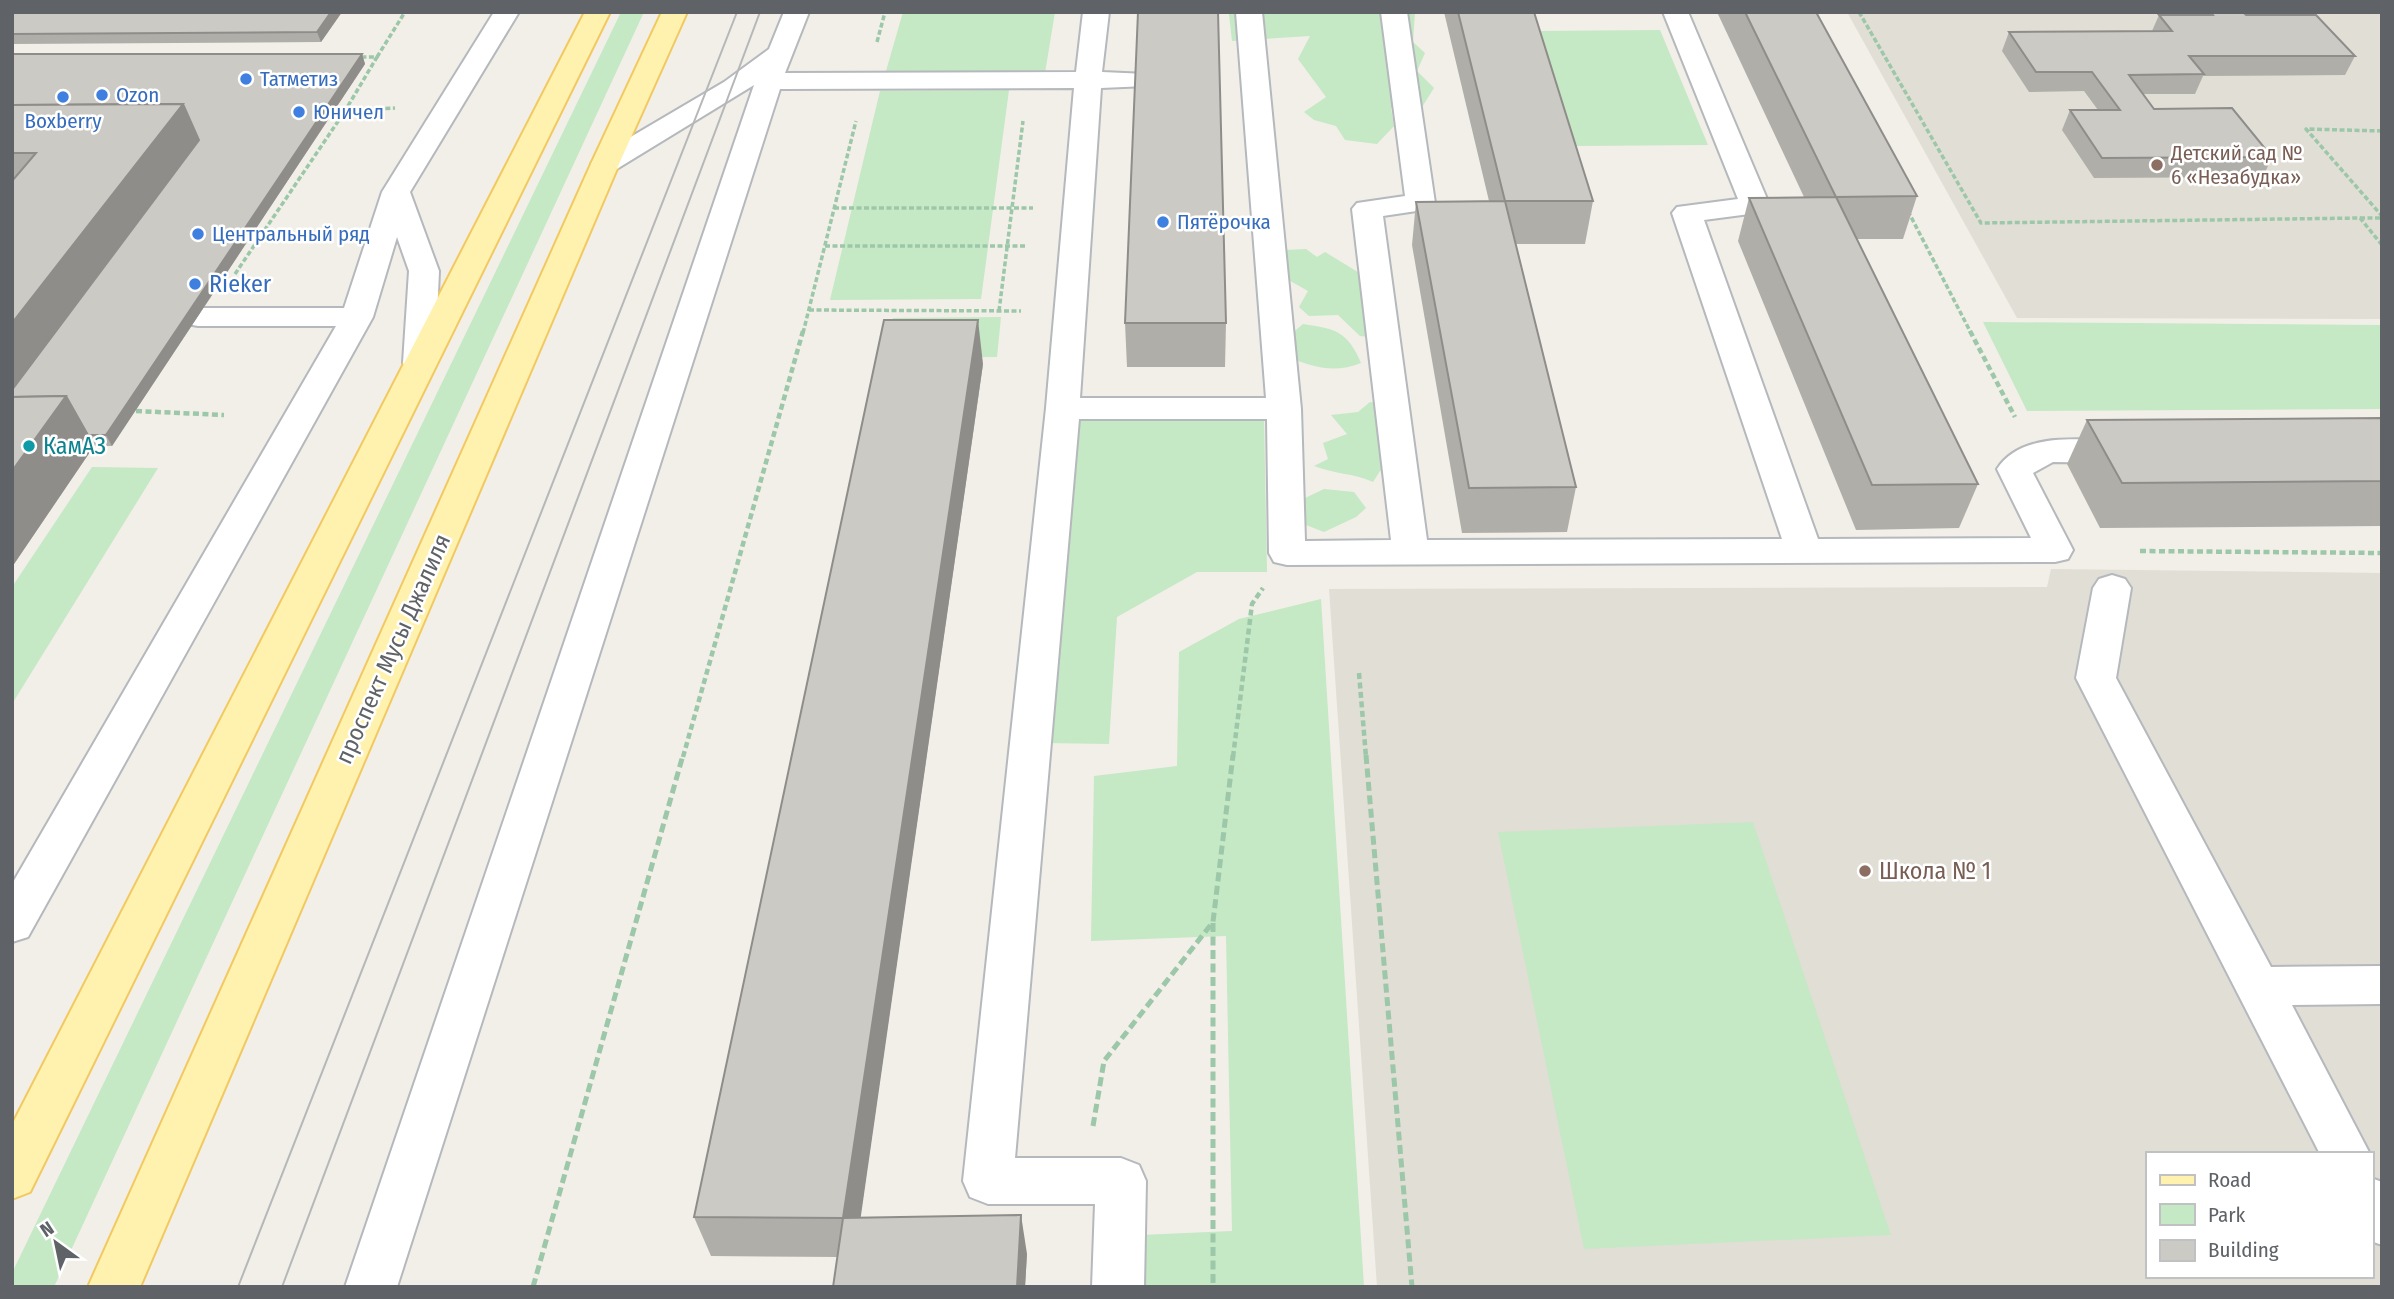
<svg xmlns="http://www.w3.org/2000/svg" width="2394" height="1299" viewBox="0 0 2394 1299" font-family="'Fira Sans Condensed',sans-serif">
<rect width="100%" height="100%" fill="#f1efe8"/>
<g fill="#e1ded6" fill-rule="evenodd">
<path d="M1847,12H2382V319L2017,318Z"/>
<path d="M2051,569L2382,573V1287H1377L1329,589L2047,587ZM2147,1154H2371V1276H2147Z"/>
</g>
<g fill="#c5e8c5">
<path d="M621,12H644L54,1287H12V1273Z"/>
<path d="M903,12H1055L1045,73L886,71Z"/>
<path d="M1232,12H1415L1413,42L1425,53L1417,71L1434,88L1422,107L1391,108L1394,126L1377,144L1345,140L1336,126L1314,120L1304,112L1326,97L1298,59L1310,36L1232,41L1229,14Z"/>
<path d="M1660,30L1708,145L1574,146L1538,31Z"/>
<path d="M1009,90L981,299L830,300L880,91Z"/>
<path d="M1306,249L1317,257L1325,252L1361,274L1370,337L1360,336L1338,315L1309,316L1299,307L1308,291L1285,278V250Z"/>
<path d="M1001,317L997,357L886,358L893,318Z"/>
<path d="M1983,322L2382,325V409L2027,411Z"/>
<path d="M1303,324C1336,329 1347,331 1361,363C1336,373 1315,368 1291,358L1288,337Z"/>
<path d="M1370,402L1405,407L1412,461L1380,471L1373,482C1353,473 1334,474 1314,466L1328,459L1323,443L1347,434L1331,415L1358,412Z"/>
<path d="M1077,415L1264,416L1267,572H1197L1117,617L1109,744L1045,743Z"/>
<path d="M92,467L158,468L12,704V587Z"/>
<path d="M1324,489L1354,492L1366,508L1356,517L1324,532L1301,523L1303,499Z"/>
<path d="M1321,599L1364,1287H1139L1140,1235L1232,1231L1226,936L1091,941L1094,776L1177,766L1179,652L1239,619Z"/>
<path d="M1753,822L1891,1235L1584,1249L1498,832Z"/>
</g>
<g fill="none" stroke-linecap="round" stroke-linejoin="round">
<defs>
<g id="minor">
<path d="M494,12H519L410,192L439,271L435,363L430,370L419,373L408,370L403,363L409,271L397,237L373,317L28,937L12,942V884L336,326H198L187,324L182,317L187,310L198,308H344L382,192Z"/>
<path d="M784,12H809L785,73L1076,72L1083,12H1109L1102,72L1147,74L1151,80L1147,86L1101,88L1080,398H1266L1236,12H1262L1301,409L1305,541L1391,540L1352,209L1357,203L1405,196L1381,12H1407L1435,203L1430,209L1383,216L1427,540L1782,539L1672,213L1677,207L1738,199L1663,12H1688L1770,206L1765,212L1704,220L1818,539L2031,538L1997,469C2022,430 2084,440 2124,441L2136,444L2141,452L2136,460L2124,463L2053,462L2033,473L2073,550L2068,559L2055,562L1287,565L1274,562L1269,553L1267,419H1079L1015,1158H1121L1139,1165L1146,1181L1144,1287H1092L1095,1204H988L970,1197L963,1181L1046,408L1074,88L780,89L397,1287H345L754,85L615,170L605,172L595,170L591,164L595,158L724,82L769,49Z"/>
<path d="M2112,575L2125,579L2131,588L2116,678L2271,967L2382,966V1004L2292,1005L2370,1154H2320L2076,678L2093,588L2099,579Z"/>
<path d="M2371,1178L2382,1182V1245L2371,1241Z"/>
</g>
<g id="major">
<path d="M585,12H610L30,1192L12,1199V1125Z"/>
<path d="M662,12H687L619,164L140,1287H88L591,164Z"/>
</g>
</defs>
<use href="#minor" stroke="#b5b8bc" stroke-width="4"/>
<use href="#major" stroke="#f2c960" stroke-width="4"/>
<g stroke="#9cc7a9" stroke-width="3.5" stroke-dasharray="5 2.5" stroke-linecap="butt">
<path d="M1859,12L1981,223L2360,218L2382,245"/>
<path d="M877,42L885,12"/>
<path d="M377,57L405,12"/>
<path d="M333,112L395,108"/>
<path d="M2382,131L2306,129L2382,216"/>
<path d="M834,208H1033"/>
<path d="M1908,211L1971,333"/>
<path d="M2360,218H2382"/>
<path d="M825,246H1027"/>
<path d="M235,274L345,111L377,57H358"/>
<path d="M809,310L1021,311"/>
<path d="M999,311L1023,121"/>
<path d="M803,333L856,121"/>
</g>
<g stroke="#9cc7a9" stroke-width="4.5" stroke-dasharray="6 3.5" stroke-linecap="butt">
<path d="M1970,331L2015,417"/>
<path d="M136,411L224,415"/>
<path d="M2140,551L2382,553"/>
<path d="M1359,673L1366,757"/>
<path d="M683,757L803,331"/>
<path d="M1233,757L1252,604L1263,588"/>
</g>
<g stroke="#9cc7a9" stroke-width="5" stroke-dasharray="9 4.5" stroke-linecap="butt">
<path d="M1366,755L1412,1287"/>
<path d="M1213,923V1287"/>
<path d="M1093,1126L1104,1061L1213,922L1233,755"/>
<path d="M533,1287L683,755"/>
</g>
<use href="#minor" fill="#fff" fill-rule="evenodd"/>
<use href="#major" fill="#fff2af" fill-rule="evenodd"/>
<g stroke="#b6b7b8" stroke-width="2">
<path d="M238,1287L737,12"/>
<path d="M282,1287L760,12"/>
</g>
</g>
<g fill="#afaea9">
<path d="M12,12H342L321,42L12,44Z"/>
<path d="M1444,12H1534L1593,201L1585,244H1516L1576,487L1567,532L1462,533L1412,245L1416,202L1489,201Z"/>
<path d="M1717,12H1816L1917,196L1903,239H1857L1978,484L1959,528L1856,530L1738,241L1749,198L1804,197Z"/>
<path d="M2187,12H2243L2246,15L2355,56L2345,75L2203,76L2195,94H2143L2154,109L2272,157L2263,177L2094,178L2062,130L2070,110H2098L2084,91L2029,92L2002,51L2009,32L2152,31L2159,15H2189Z"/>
<path d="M12,54H362L365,64L112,446H94L12,567Z"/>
<path d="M1125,323H1226L1225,367H1127Z"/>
<path d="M983,364L860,1218L1027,1254L1025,1287H833L838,1257L711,1256L694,1217Z"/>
<path d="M2382,418V526L2100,528L2067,464L2087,420Z"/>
</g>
<g fill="#8f8d8a">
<path d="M331,12H342L321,42L317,32Z"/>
<path d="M362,54L365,64L112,446L106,435Z"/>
<path d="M183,104L204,151L12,409V323Z"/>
<path d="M978,320L983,364L855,1257L843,1218Z"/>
<path d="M66,396L94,446L12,567V471Z"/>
<path d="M1021,1215L1027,1254L1025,1287H1017Z"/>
</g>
<g fill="#cccac5" stroke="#8f8d8a" stroke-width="2">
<path d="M12,12H331L317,32L12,34Z"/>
<path d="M1138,12H1218L1226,323H1125Z"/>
<path d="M1458,12H1534L1593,201H1505L1576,487L1469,488L1416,202L1505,201Z"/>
<path d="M1745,12H1816L1917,196L1836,197L1978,484L1872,485L1749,198L1836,197Z"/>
<path d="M2211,12H2243L2246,15H2316L2355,56H2189L2204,74L2129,75L2154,109L2232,108L2272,157L2102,158L2070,110H2120L2092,72H2036L2009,32L2172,31L2159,15H2213Z"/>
<path d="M12,54H362L106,435H88L66,396L12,397V390L199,140L183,104L12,105Z"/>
<path d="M183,104L12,323V181L36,153H12V105Z"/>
<path d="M884,320H978L843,1218L694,1217Z"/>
<path d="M66,396L12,471V397Z"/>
<path d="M2382,418V481L2122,483L2087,420Z"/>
<path d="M1021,1215L1017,1287H833L843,1218Z"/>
</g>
<g fill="#3f7fe0" stroke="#fff" stroke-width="2.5">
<circle cx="246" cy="79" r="7"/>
<circle cx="102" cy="95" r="7"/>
<circle cx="63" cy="97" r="7"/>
<circle cx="299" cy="112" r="7"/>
<circle cx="1163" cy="222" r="7"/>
<circle cx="198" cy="234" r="7"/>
<circle cx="195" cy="284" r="7"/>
</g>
<g fill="#8d6e63" stroke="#fff" stroke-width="2.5">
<circle cx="2157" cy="165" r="7"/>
<circle cx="1865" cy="871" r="7"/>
</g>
<circle fill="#0f9aa8" stroke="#fff" stroke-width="2.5" cx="29" cy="446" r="7"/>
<g text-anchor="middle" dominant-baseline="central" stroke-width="5" stroke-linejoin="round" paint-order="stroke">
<g font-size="21" fill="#366cbe" stroke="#fff" text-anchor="start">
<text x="260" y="79">Татметиз</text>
<text x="116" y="95">Ozon</text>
<text x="313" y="112">Юничел</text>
<text x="63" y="121" text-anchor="middle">Boxberry</text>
<text x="1177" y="222">Пятёрочка</text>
<text x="212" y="234">Центральный ряд</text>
</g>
<g font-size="21" fill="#785e54" stroke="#fff" text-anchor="start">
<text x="2171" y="153">Детский сад №<tspan x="2171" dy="24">6 «Незабудка»</tspan></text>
</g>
<g font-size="24" fill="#366cbe" stroke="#fff" text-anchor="start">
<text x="209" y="284">Rieker</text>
</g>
<g font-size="24" fill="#0d838f" stroke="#fff" text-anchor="start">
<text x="43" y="446">КамАЗ</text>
</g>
<g font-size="24" fill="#5f6368" stroke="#fff">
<text transform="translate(393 649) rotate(-66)">проспект Мусы Джалиля</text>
</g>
<g font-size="24" fill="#785e54" stroke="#fff" text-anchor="start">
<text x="1879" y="871">Школа № 1</text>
</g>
</g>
<rect width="2394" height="1299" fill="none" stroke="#5f6368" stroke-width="28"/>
<rect x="2146" y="1152" width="228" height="126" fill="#ffffff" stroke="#bfc1c3" stroke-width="2"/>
<rect x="2160" y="1175" width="35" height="10" fill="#fff2af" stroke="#bfc1c3" stroke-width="2"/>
<text x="2208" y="1187" font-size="21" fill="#5f6368">Road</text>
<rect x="2160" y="1204" width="35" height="21" fill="#c5e8c5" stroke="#bfc1c3" stroke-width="2"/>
<text x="2208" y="1222" font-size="21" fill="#5f6368">Park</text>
<rect x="2160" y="1240" width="35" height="21" fill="#cccac5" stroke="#bfc1c3" stroke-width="2"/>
<text x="2208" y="1257" font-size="21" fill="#5f6368">Building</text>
<g transform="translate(56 1243) rotate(327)" stroke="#ffffff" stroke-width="5" paint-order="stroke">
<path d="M0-5L12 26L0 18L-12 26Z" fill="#5f6368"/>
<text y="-10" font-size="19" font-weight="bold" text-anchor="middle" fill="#5f6368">N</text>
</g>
</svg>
